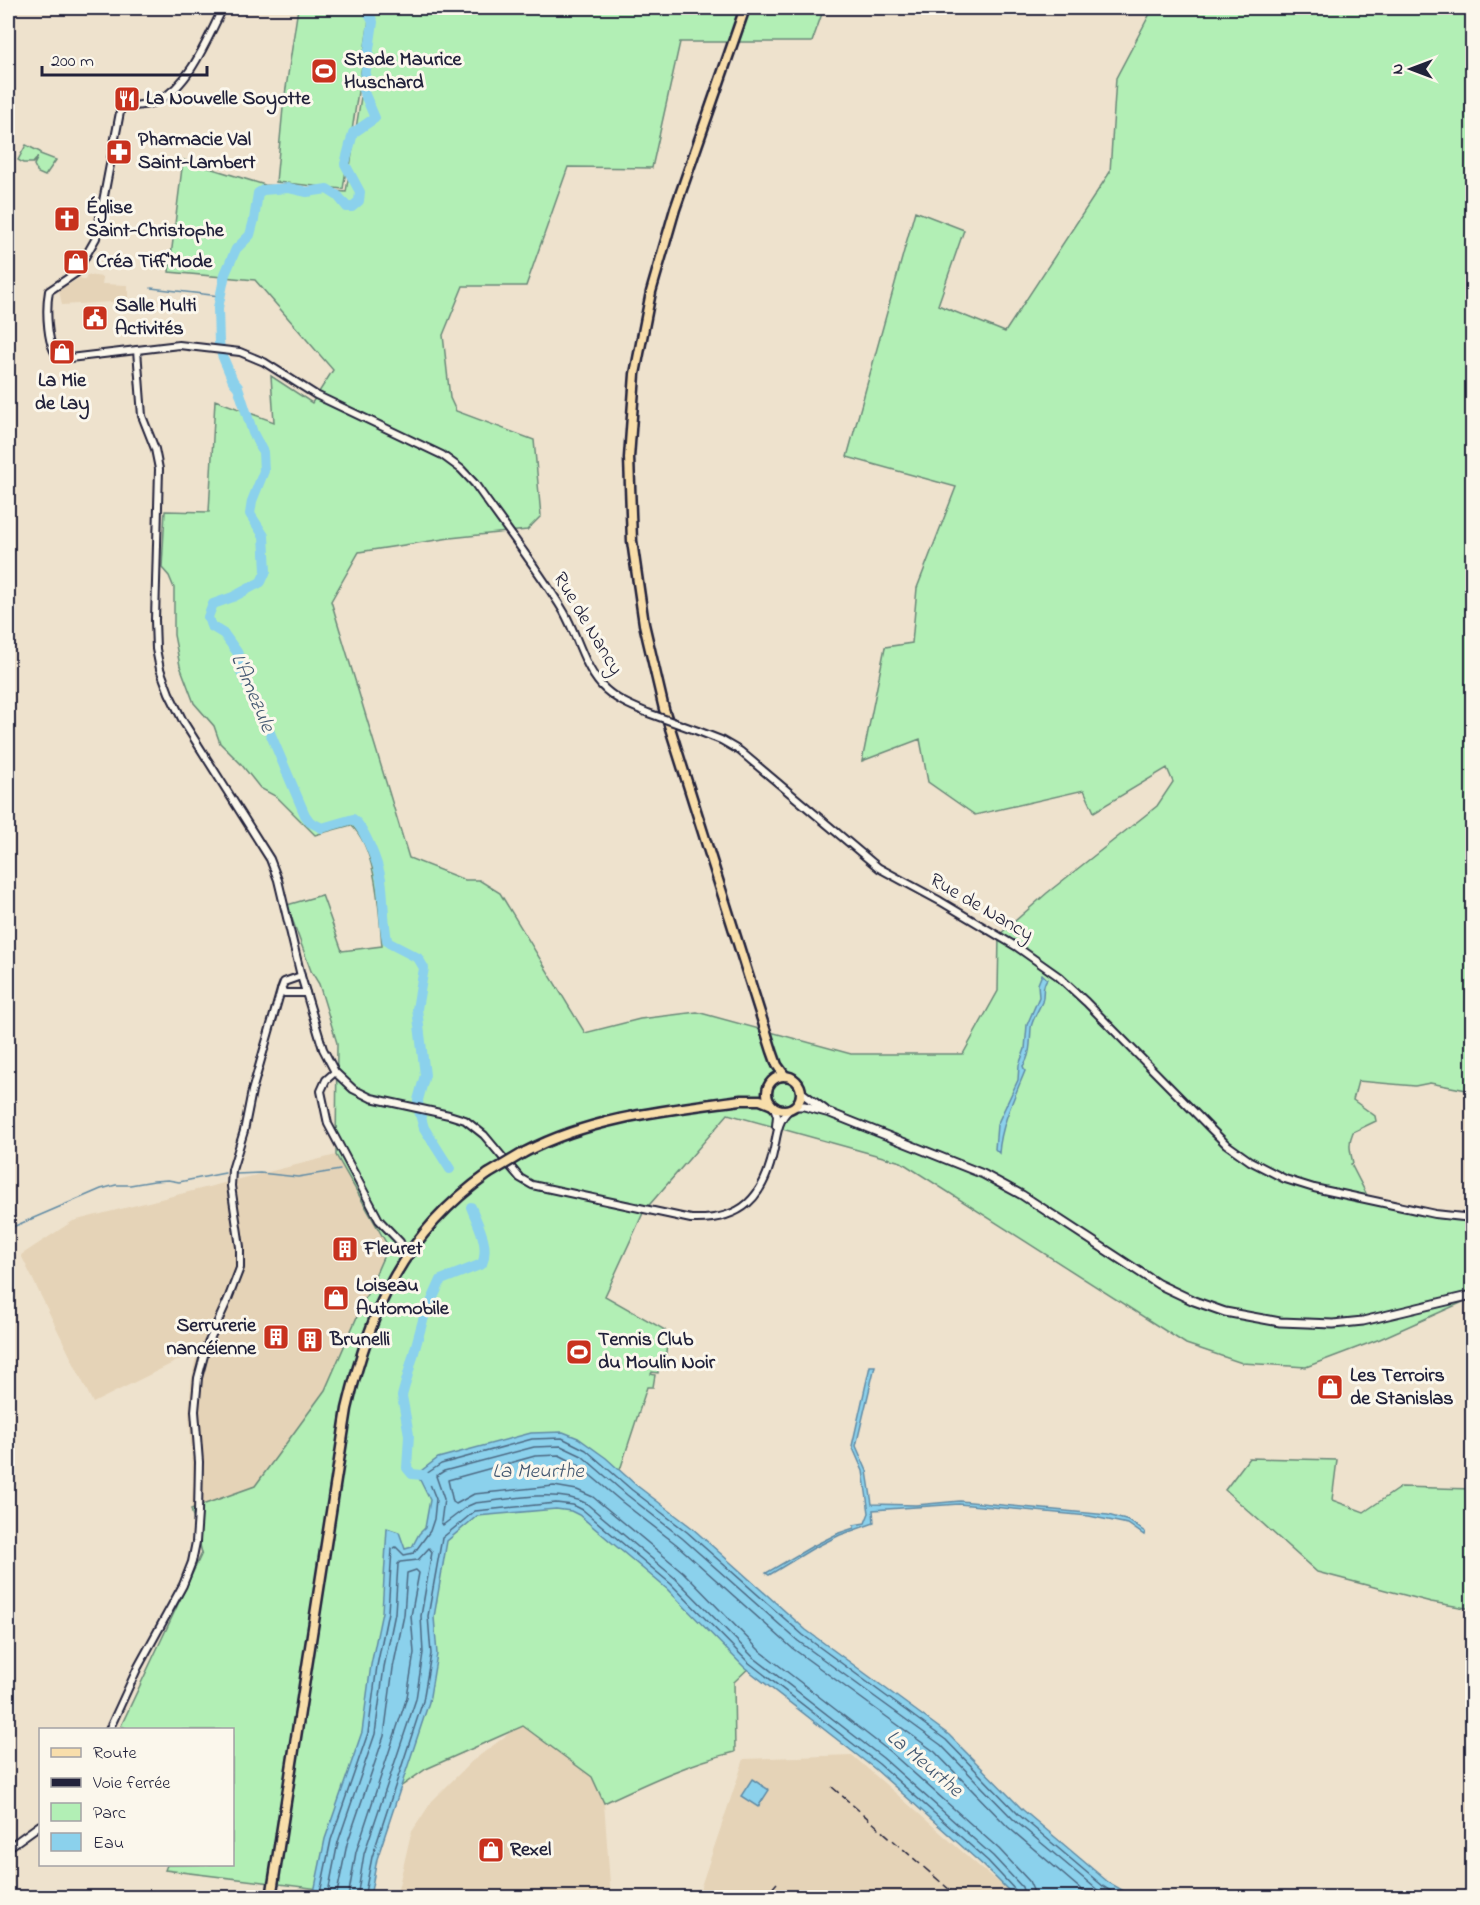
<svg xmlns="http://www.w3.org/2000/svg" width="1480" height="1905" viewBox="0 0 1480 1905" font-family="'Indie Flower',sans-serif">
<rect width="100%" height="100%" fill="#eee2cd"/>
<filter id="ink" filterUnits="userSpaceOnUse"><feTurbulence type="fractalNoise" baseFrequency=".0167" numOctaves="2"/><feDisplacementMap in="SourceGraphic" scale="12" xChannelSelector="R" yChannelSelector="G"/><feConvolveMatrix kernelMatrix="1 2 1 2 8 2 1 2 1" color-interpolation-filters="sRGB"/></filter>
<g filter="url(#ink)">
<g fill="#e5d3b7">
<path d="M87,275L103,277L102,284L128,285V301L62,305L59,290L80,278L85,280Z"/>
<path d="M336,1155L388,1246L325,1390L255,1486L191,1509L193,1481L189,1414L191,1383L197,1351L93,1403L21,1255L73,1221Z"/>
<path d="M524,1726L592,1777L604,1803L611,1897L396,1898L411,1833L432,1801L471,1762L511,1732Z"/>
<path d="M852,1755L982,1869L1017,1897L697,1898L744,1759Z"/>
</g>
<g fill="#b2efb5" stroke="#6a8878" stroke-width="1.5">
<path d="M298,8H364L369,20L343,189L276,182L283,108Z"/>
<path d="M375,8H824L812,42H680L652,168L568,167L526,286H463L443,335L450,398L456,411L534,440L541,516L527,530L450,538L359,552L331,601L409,858L465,880H479L500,893L585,1033L640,1019L697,1012L851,1054H963L998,991L999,935L1047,893L1157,806L1173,782L1167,768L1094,812L1084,790L975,815L928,782L920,739L862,761L885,647L912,643L917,588L956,487L847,457L915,211L964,230L938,305L1005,332L1110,172L1116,78L1153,8H1472V1091L1430,1083L1415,1086L1358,1081L1353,1100L1375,1116L1376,1121L1353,1132C1348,1143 1350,1151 1353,1163L1351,1164L1370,1201L1472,1219V1298L1380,1339L1306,1367L1242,1363L1186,1344L901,1162L728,1114L644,1211L605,1296L665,1330L660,1344L667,1345L665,1359H660L658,1373L652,1372L651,1374L655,1375L653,1387H647L618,1476L772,1646L734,1682L735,1752C689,1763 647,1783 604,1803L592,1777L523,1726L426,1769L354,1819L319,1889L165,1870L167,1865L232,1864V1730H130L121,1726L202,1553L191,1509L255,1486L325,1390L388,1246L336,1155L337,1043L319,984L311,971L287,905L322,895L342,951L382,946C379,912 377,849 351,825L315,835L277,797L260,788L241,764L220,743L214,726L194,703L180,666L174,635V588L169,576L162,568L165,511L209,512L215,400L274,422L271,376L312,403L333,370L255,280L169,272L183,160L265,185L346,192Z"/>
<path d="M26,145L40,152V154L56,160L45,176L38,173L34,165L38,157L33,163H23L18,160Z"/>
<path d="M1249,1458L1337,1460L1332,1500L1364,1512L1401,1487L1472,1489V1609L1431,1602L1317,1572L1225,1490Z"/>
</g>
<g fill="#8bd1ec" stroke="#618ba5" stroke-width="1.5">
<path d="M1042,974L1047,979C1041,987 1045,993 1042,1002C1039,1009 1031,1022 1031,1028C1030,1041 1031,1055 1023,1066L1025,1071C1014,1098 1001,1125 999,1153L995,1149L997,1125L1018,1080L1019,1065L1025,1049L1027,1025L1039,997L1038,984Z"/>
<path d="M870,1366H875L856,1446L867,1471L872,1504L916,1505L960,1501L1108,1515L1129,1521L1145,1532L1144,1535L1128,1524L1089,1516L959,1504L873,1510L874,1523L840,1535L812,1549L769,1575L766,1573L811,1547L839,1533L854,1528V1525L865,1523L869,1513L863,1471L852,1446Z"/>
<path d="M563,1432L578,1438L606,1458L636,1485L691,1527L806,1630L949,1735L1023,1810L1108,1882L1134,1897H1015L984,1866L875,1769L744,1667L667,1589L579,1515L571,1511L556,1509L477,1516L447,1541L434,1617L437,1654L429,1702L377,1859L370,1897H313L325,1839L362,1732L371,1665L382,1612L387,1528L399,1532L405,1549L412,1547L419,1534L425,1528L430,1500L417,1474L438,1458L531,1433Z"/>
<path d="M752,1779L769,1790L758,1807L741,1796Z"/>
</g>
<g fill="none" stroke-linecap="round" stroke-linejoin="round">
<g stroke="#4c6882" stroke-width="1.5">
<path d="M319,1898L331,1840L368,1733L377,1666L388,1612L392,1549L396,1547L404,1555L414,1553L430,1531L434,1519L436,1499L426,1474L441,1464L532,1439L562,1438L586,1450L632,1490L687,1532L803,1635L946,1740L1019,1815L1104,1887L1122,1898"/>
<path d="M327,1898L338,1842L375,1734L384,1667L395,1613L398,1564L400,1562L418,1560L429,1548L432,1552L421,1616L423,1653L416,1699L364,1854L357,1898"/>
<path d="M336,1898L347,1844L384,1736L393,1668L404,1615L407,1573L416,1570L419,1573L411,1616L414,1653L407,1697L356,1852L348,1898"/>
<path d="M364,1898L372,1857L423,1701L431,1654L428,1616L442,1538L475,1511L556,1503L573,1505L583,1510L671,1584L748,1662L879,1764L988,1861L1016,1891L1018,1898"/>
<path d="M1025,1898L1022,1887L993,1856L883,1758L753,1657L676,1579L587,1504C558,1488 508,1500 475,1503L468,1506L443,1525L441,1522L444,1499L436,1476L444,1471L534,1447L561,1446L582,1456L627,1495L682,1538L798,1641L941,1745L1014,1820L1107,1898"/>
<path d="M1034,1898L1033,1890L1029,1881L999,1849L889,1751L759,1650L683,1572L593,1497L577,1490L554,1486L474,1494L456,1504L453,1502L448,1480L535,1456L559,1455L577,1464L622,1502L676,1544L792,1648L935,1752L1008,1827L1091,1898"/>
</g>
<g stroke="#618ba5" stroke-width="1.5">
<path d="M151,288L220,296"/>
<path d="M236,1174L260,1173L298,1177L340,1170"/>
<path d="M8,1229L101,1189L116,1185H130L154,1181L168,1180L179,1182L225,1173"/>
</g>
<g stroke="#8bd1ec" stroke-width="10">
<path d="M366,8L373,22L363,90L375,118L353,133L345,164L360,192L359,201L352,207H347L338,196L327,189L307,192L289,188L263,190L258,193L254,220L250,235L236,249L225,274L218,308L219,343L222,355L233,381L238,387L253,433L263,452L264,471L252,501L250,514L264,536L266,571L261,582L233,597L213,604L208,617L211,626L224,634L237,652L240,658L241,672L268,728L305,815L310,822L322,828L353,819C365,828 378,864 381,879C384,899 383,920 387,940L389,943L418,958L424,968L417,1009L425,1075L418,1100L419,1111L424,1128L450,1169"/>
<path d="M430,1480L422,1475L412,1474L407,1468L409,1435L402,1396L423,1320L441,1280L482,1264C490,1245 478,1225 471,1207"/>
</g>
<defs>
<g id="tertiary">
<path d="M223,8C208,37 190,85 159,100C148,106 133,106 121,107L96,238L76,273L49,291C46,307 46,351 61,359L179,345L240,352L264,362L316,395L442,455L461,469L475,484C504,526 537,567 564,612C577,635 583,664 601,685C614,699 631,706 648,713"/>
<path d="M137,350L142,416L155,449L159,469L155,620L156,649L160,669L169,693L183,721L270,859L278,880L301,976L323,1049L335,1072L353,1089L371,1098L449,1115L465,1120L484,1135L520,1178L532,1185L691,1219C742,1221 764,1198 774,1149C777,1134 778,1120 789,1110"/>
<path d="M698,731L721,740L740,751L879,868L940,901L1017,947L1058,976L1086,1002L1210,1128L1226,1144L1250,1161L1285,1179L1314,1188L1435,1214L1472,1218"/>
<path d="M281,990L285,993H306"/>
<path d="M335,1072L326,1080L321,1091L328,1124L379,1220L400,1242L405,1258"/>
<path d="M774,1107L777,1116L776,1126"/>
<path d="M109,1730L138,1667L183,1585L192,1562L196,1542L198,1513L199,1462L195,1411L198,1378L206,1348L228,1299L240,1268V1247L231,1186L232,1170L244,1131L252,1091L281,990L284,982L301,976"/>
<path d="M8,1848L40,1825"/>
</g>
<g id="secondary">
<path d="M802,1093L825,1110"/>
<path d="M796,1106H804L830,1113L983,1174L1022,1195L1158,1284L1194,1301L1225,1312L1280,1322L1333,1324L1363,1321L1472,1295"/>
</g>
<g id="primary">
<path d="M745,8L675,209L651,292L635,374L629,458L632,541L644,624L664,709L772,1051L777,1065L785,1076"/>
<circle cx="784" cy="1093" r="17"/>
<path d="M525,1152C592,1117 667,1110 741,1100H760L770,1104"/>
<path d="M271,1898L347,1409C370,1310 403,1234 488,1174"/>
</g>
</defs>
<use href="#tertiary" stroke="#22223b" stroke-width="10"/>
<use href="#secondary" stroke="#22223b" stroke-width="11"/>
<use href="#primary" stroke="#22223b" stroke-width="13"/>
<use href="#tertiary" stroke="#fbf7ec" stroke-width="6"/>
<use href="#secondary" stroke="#fbf7ec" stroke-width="7"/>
<use href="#primary" stroke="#f8deab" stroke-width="8"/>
<g stroke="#22223b" stroke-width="1.5" stroke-dasharray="9 4.5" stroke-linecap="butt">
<path d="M832,1787L959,1898"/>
<path d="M764,1898L777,1883"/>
</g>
<defs>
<path id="tertiary-bridge" d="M648,713L698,731"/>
<path id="primary-bridge" d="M488,1174L525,1152"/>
</defs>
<use href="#tertiary-bridge" stroke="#22223b" stroke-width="10" stroke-linecap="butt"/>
<use href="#primary-bridge" stroke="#22223b" stroke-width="13" stroke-linecap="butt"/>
<use href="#tertiary-bridge" stroke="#fbf7ec" stroke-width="6"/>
<use href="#primary-bridge" stroke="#f8deab" stroke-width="8"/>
</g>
</g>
<defs>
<symbol id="stadium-square" viewBox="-11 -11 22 22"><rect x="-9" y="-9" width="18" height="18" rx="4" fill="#c8321e" stroke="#fbf7ec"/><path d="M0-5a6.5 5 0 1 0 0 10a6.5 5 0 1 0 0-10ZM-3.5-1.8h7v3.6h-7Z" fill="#fff"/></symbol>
<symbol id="restaurant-square" viewBox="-11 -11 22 22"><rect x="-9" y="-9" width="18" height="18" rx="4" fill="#c8321e" stroke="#fbf7ec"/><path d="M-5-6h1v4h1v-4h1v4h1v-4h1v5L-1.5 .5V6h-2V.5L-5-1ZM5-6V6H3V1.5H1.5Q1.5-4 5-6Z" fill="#fff"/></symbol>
<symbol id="pharmacy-square" viewBox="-11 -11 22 22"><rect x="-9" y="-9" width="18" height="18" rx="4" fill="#c8321e" stroke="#fbf7ec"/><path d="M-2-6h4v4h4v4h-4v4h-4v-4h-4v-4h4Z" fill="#fff"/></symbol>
<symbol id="church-square" viewBox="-11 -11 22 22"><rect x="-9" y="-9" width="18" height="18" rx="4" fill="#c8321e" stroke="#fbf7ec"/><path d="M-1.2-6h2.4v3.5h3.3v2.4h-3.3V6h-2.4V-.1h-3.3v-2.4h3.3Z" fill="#fff"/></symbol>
<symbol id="shop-square" viewBox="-11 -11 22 22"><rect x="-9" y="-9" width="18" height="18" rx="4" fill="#c8321e" stroke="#fbf7ec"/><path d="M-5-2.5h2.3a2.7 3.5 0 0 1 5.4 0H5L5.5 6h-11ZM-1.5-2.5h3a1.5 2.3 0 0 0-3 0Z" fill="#fff"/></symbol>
<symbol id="civic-square" viewBox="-11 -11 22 22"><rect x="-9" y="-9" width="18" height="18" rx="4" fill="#c8321e" stroke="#fbf7ec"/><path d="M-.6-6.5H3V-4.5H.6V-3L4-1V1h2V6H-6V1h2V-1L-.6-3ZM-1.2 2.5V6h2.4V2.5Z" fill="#fff"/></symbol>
<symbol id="building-square" viewBox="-11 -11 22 22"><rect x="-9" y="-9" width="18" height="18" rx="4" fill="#c8321e" stroke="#fbf7ec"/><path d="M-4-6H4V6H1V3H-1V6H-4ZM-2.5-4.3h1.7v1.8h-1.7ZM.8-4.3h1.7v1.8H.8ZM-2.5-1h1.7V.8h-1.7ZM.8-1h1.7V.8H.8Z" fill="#fff"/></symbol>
</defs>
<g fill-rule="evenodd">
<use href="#stadium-square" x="309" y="56" width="30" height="30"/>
<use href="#restaurant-square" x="112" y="84" width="30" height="30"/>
<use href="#pharmacy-square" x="104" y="137" width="30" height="30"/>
<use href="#church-square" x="52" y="204" width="30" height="30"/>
<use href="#shop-square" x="61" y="247" width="30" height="30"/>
<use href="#civic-square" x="80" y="303" width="30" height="30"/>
<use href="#shop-square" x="47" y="337" width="30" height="30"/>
<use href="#building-square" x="330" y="1234" width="30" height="30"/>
<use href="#shop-square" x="321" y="1283" width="30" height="30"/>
<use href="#building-square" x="261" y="1322" width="30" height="30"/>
<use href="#building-square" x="295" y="1325" width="30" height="30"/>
<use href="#stadium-square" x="564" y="1337" width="30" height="30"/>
<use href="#shop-square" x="1315" y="1372" width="30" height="30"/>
<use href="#shop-square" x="476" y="1835" width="30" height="30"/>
</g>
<g text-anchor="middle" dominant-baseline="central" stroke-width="6" stroke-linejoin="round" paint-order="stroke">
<g font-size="20" font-weight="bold" fill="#22223b" stroke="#fbf7ec" text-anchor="start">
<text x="344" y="60">Stade Maurice<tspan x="344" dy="23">Huschard</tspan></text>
<text x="146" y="99">La Nouvelle Soyotte</text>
<text x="138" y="140">Pharmacie Val<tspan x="138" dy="23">Saint-Lambert</tspan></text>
<text x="86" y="208">Église<tspan x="86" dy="23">Saint-Christophe</tspan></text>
<text x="96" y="262">Créa Tiff'Mode</text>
<text x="115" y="306">Salle Multi<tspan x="115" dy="23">Activités</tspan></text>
<text x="62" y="381" text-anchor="middle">La Mie<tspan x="62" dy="23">de Lay</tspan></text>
<text x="364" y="1249">Fleuret</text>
<text x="356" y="1286">Loiseau<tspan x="356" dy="23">Automobile</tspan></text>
<text x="256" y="1326" text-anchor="end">Serrurerie<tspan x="256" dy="23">nancéienne</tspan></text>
<text x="330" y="1340">Brunelli</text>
<text x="598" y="1340">Tennis Club<tspan x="598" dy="23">du Moulin Noir</tspan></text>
<text x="1350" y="1376">Les Terroirs<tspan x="1350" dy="23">de Stanislas</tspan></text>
<text x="510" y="1850">Rexel</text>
</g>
<g font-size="20" fill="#22223b" stroke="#fbf7ec">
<text transform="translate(587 624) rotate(59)">Rue de Nancy</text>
<text transform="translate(981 908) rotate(30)">Rue de Nancy</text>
</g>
<g font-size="21" font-style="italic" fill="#425770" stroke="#fbf7ec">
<text transform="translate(252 693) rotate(67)">L'Amezule</text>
<text x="538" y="1472">La Meurthe</text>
<text transform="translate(924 1764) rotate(40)">La Meurthe</text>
</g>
</g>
<rect width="1480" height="1905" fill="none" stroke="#fbf7ec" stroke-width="30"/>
<rect x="15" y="15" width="1450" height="1875" fill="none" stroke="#22223b" stroke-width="2" filter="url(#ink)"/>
<rect x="39" y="1728" width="195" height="138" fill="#fbf7ec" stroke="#a4a2a5" stroke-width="1.5"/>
<rect x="51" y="1748" width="30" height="9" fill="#f8deab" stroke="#a4a2a5" stroke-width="1.5"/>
<text x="93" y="1758" font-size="18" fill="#22223b">Route</text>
<rect x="51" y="1778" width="30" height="9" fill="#22223b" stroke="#a4a2a5" stroke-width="1.5"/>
<text x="93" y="1788" font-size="18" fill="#22223b">Voie ferrée</text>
<rect x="51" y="1803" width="30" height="18" fill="#b2efb5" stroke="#a4a2a5" stroke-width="1.5"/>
<text x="93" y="1818" font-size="18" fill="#22223b">Parc</text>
<rect x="51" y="1833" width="30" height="18" fill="#8bd1ec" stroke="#a4a2a5" stroke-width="1.5"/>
<text x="93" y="1848" font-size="18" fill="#22223b">Eau</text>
<g transform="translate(1411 69) rotate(270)" stroke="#fbf7ec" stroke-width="4.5" paint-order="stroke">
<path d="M0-4.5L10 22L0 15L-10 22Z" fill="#22223b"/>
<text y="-9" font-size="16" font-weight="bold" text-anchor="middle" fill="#22223b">N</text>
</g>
<path d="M42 66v9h165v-9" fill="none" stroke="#22223b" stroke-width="3"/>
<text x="51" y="66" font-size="18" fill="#22223b" stroke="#fbf7ec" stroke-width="4.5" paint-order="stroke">200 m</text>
</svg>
